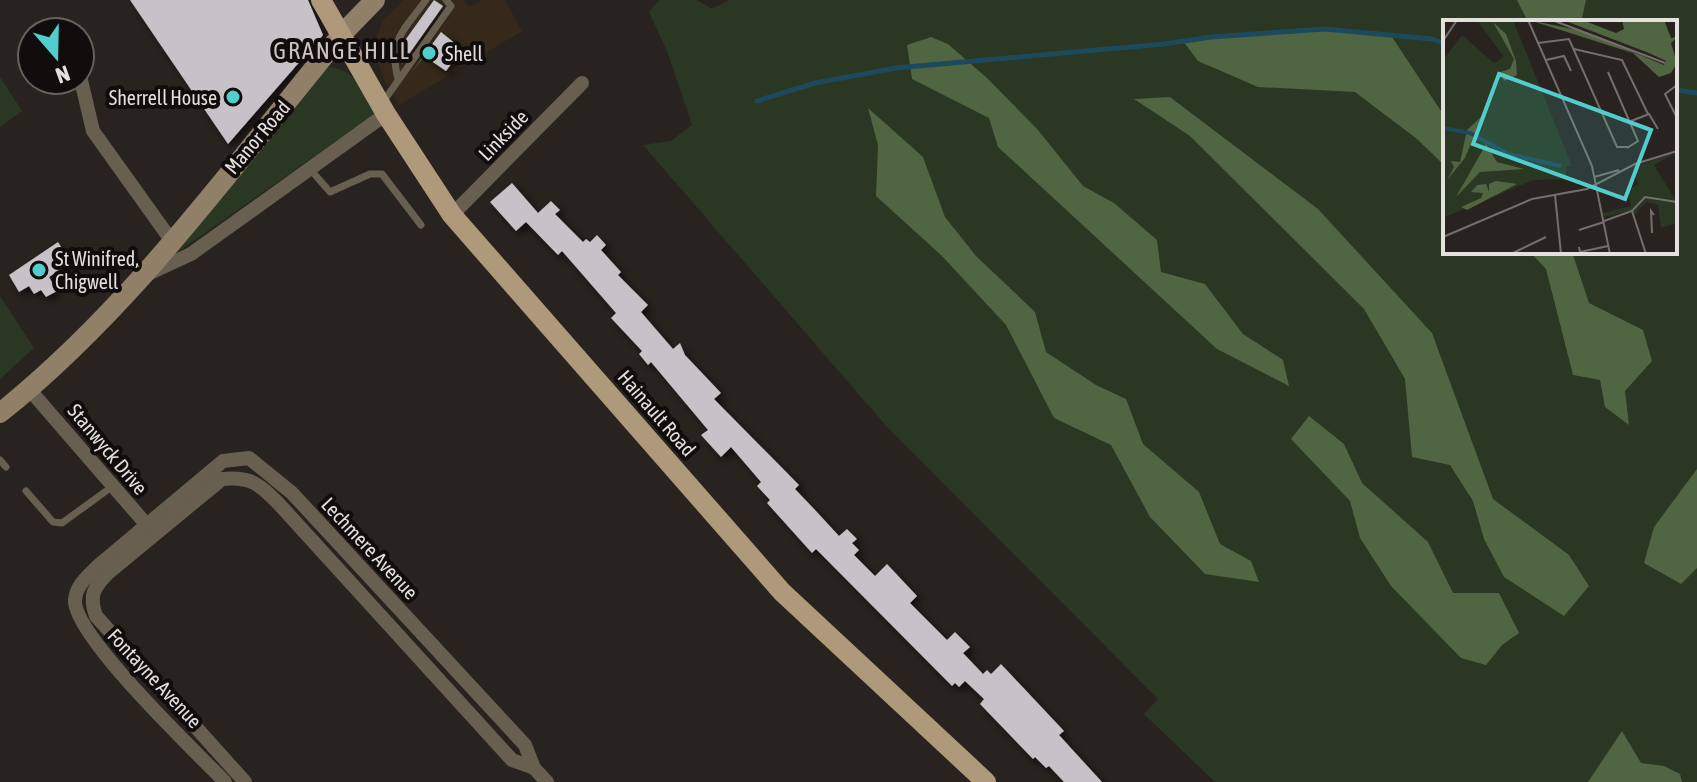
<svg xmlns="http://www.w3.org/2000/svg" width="1697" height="782" viewBox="0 0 1697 782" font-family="'Asap Condensed',sans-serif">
<defs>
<filter id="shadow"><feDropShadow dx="4.5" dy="4.5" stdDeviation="4" flood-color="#0009"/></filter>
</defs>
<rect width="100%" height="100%" fill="#292320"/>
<path fill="#36291b" d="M404,0H463L469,7L482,0H505L522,31L399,105L385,82L373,47L382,22Z"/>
<g fill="#2a3722" fill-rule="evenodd">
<path d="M659,0H697L712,9L729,0H1697V782H1215L1144,714L1158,699L887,427L643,145L671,141L692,125L667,51L649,12ZM1445,22H1675V252H1445Z"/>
<path d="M328,67C355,69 365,91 376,113L165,261Z"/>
<path d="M0,77L22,111L0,127Z"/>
<path d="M0,296L34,348L0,379Z"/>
</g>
<g fill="#506542">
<path d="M1517,0H1586L1581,22H1528Z"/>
<path d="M1325,29L1390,34L1445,117V166L1417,139L1355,92L1258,87L1198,61L1183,41Z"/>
<path d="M931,37L948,44L987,78L1038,130L1083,186L1114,203L1157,240L1161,272L1205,284L1243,334L1283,360L1289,386L1217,349L998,147L989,118L912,79L907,45Z"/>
<path d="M1170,97L1318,209L1432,333L1493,499L1569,555L1589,586L1564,616L1504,577L1484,539L1473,501L1450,465L1412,457L1405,379L1364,309L1190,136L1134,99Z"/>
<path d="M868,108L923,157L945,217L976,256L1035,312L1046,352L1096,385L1126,399L1143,444L1199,492L1220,544L1251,561L1259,582L1205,574L1150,517L1111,445L1054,418L1006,325L942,256L876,196L878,145Z"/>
<path d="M1530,252H1572L1589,303L1643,330L1652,361L1625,391L1629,425L1605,407L1600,380L1573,375L1546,269Z"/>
<path d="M1309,416L1344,444L1362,483L1428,542L1453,593H1499L1519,633L1502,645L1486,665L1461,658L1391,586L1360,538L1350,501L1291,439Z"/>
<path d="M1697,469V568L1681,584L1644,563L1654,527Z"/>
<path d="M1622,731L1641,763L1664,766L1680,774L1682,782H1588Z"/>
</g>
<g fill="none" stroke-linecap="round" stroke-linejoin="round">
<g stroke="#1d495d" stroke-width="5">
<path d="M1675,90L1697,93"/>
<path d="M757,101L815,83L896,68L1164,44L1211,37L1325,29L1432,39L1445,44"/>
</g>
</g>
<g fill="#c7c1c8" filter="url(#shadow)">
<path d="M130,0H308L323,35L228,144Z"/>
<path d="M434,0L443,6L402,64L406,39Z"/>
<path d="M454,14L441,32L462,49L446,71L424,56L412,72Z"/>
<path d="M512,183L538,213L551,201L560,210L555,214L583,242L586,239L590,242L597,235L606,245L601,250L621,272L618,275L648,305L641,312L673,349L680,343L685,355L721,393L714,399L799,485L795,489L816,511L839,536L847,529L857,539L852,543L859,550L854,555L875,576L887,564L917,596L910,603L947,640L955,632L970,647L963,653L983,674L987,670L991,674L1001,664L1064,731L1059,735L1102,782H1064L1049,766L1046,768L1035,757L1033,759L980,704L984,699L965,681L959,687L955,683L952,686L816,549L812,553L767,503L770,500L757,486L761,482L731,447L721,457L701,435L708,430L651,362L648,365L639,354L642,351L611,318L616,313L562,251L558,255L526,222L516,231L490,202Z"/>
<path d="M58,242L71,263L49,277L57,291L46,297L41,290L34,294L29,286L19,292L9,275Z"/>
</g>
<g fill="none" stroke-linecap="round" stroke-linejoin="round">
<g stroke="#695f50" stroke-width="7">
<path d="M398,79C388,40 404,30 426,0"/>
<path d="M383,102L451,6L446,0"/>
<path d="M310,169L330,192L370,174H382L421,225"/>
<path d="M0,460L6,467"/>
<path d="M26,491L53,522L62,523L113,486"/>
</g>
<g stroke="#695f50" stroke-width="14">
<path d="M80,76L93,131L171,240"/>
<path d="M452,215L582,83"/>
<path d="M148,274L191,254L386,114"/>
<path d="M29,389L152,531"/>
<path d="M225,782C196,752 73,635 75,600C76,585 89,575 99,565L223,461L249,458L292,493L525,745L534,768L547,782"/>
<path d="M245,782L96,616C89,596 93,588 108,573L222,479C251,476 259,484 279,504L512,760L534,768"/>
</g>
<path stroke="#908068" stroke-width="20" d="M0,413C133,307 235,163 343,33L375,0"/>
<path stroke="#ae997a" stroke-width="20" d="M321,0L386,114L452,215L782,592L986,782"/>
</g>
<g fill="#52cdce" stroke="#100d0c" stroke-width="3">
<circle cx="429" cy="53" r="8"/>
<circle cx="233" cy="97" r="8"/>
<circle cx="39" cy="270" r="8"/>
</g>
<g text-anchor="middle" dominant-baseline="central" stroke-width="8" stroke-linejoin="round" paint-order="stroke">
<g font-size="20" fill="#e4e0de" stroke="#100d0c" text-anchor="start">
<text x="445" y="53">Shell</text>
<text x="217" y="97" text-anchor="end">Sherrell House</text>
<text x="55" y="258">St Winifred,<tspan x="55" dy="23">Chigwell</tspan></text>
</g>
<g font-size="20" fill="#e4e0de" stroke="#100d0c">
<text transform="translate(503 135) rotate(-46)">Linkside</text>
<text transform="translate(257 137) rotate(-50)">Manor Road</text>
<text transform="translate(657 413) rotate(49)">Hainault Road</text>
<text transform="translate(108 449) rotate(50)">Stanwyck Drive</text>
<text transform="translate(370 548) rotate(47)">Lechmere Avenue</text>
<text transform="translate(155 678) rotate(47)">Fontayne Avenue</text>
</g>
<g font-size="24" letter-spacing="2" fill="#cbc2be" stroke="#100d0c">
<text x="342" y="50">GRANGE HILL</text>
</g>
</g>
<g transform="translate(1443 20)">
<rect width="234" height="234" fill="#292320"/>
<path d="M34,0H70L129,146H124L122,159L90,160L0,198V40L19,15L51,43L61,37ZM234,132L211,145L234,183V203L218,208L215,185L203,182L192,194L187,191L161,197L160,193L188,186L184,169L195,165L190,147Z" fill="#2a3722"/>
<path d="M86,0L139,11L221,45L223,41L206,33L120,0H139L173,13L181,9L179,0H221L228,18L234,17L228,23L234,43L228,53L216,57L190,33ZM50,2L63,14L73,41L74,55L61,61L57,52L67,49L71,39ZM39,96L22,138L4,160L11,147L8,141L17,142L24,110ZM43,124L54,142L81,149L37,152L13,177ZM53,161L74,164L24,190L18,187L38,178L40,173L28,172L34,165L43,164L46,172V164Z" fill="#506542"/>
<path fill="none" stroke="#1d495d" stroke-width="4" d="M0,108L27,113L65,134L118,146"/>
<path fill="none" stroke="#746f6c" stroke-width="2" d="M85,0L149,146L167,234M109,0L222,43M0,21L14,0M95,23L126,19L174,127H186M131,29L179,40L205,94M103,40L121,36L128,51M165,52L195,121L184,128M234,65L222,74L234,98M188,101L206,94L215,109M151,157L176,150M112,175L118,234M189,191L203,234M161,201L189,191L202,177L234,182M136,210L161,202M209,213L208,191L211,195M0,217L89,179L144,169L192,144L234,131M136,227L137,232L165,226M68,234L103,217"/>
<path fill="#52cdce" fill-opacity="0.15" stroke="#52cdce" stroke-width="4" d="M56,54L208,110L182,179L30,124Z"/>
<rect width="234" height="234" fill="none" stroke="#e4e0de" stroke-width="4"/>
</g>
<g transform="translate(56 56) rotate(160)"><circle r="38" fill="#100d0c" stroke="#656160" stroke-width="2"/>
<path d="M0-6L14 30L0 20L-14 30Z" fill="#52cdce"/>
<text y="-12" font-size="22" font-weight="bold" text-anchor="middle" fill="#e4e0de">N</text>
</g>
</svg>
